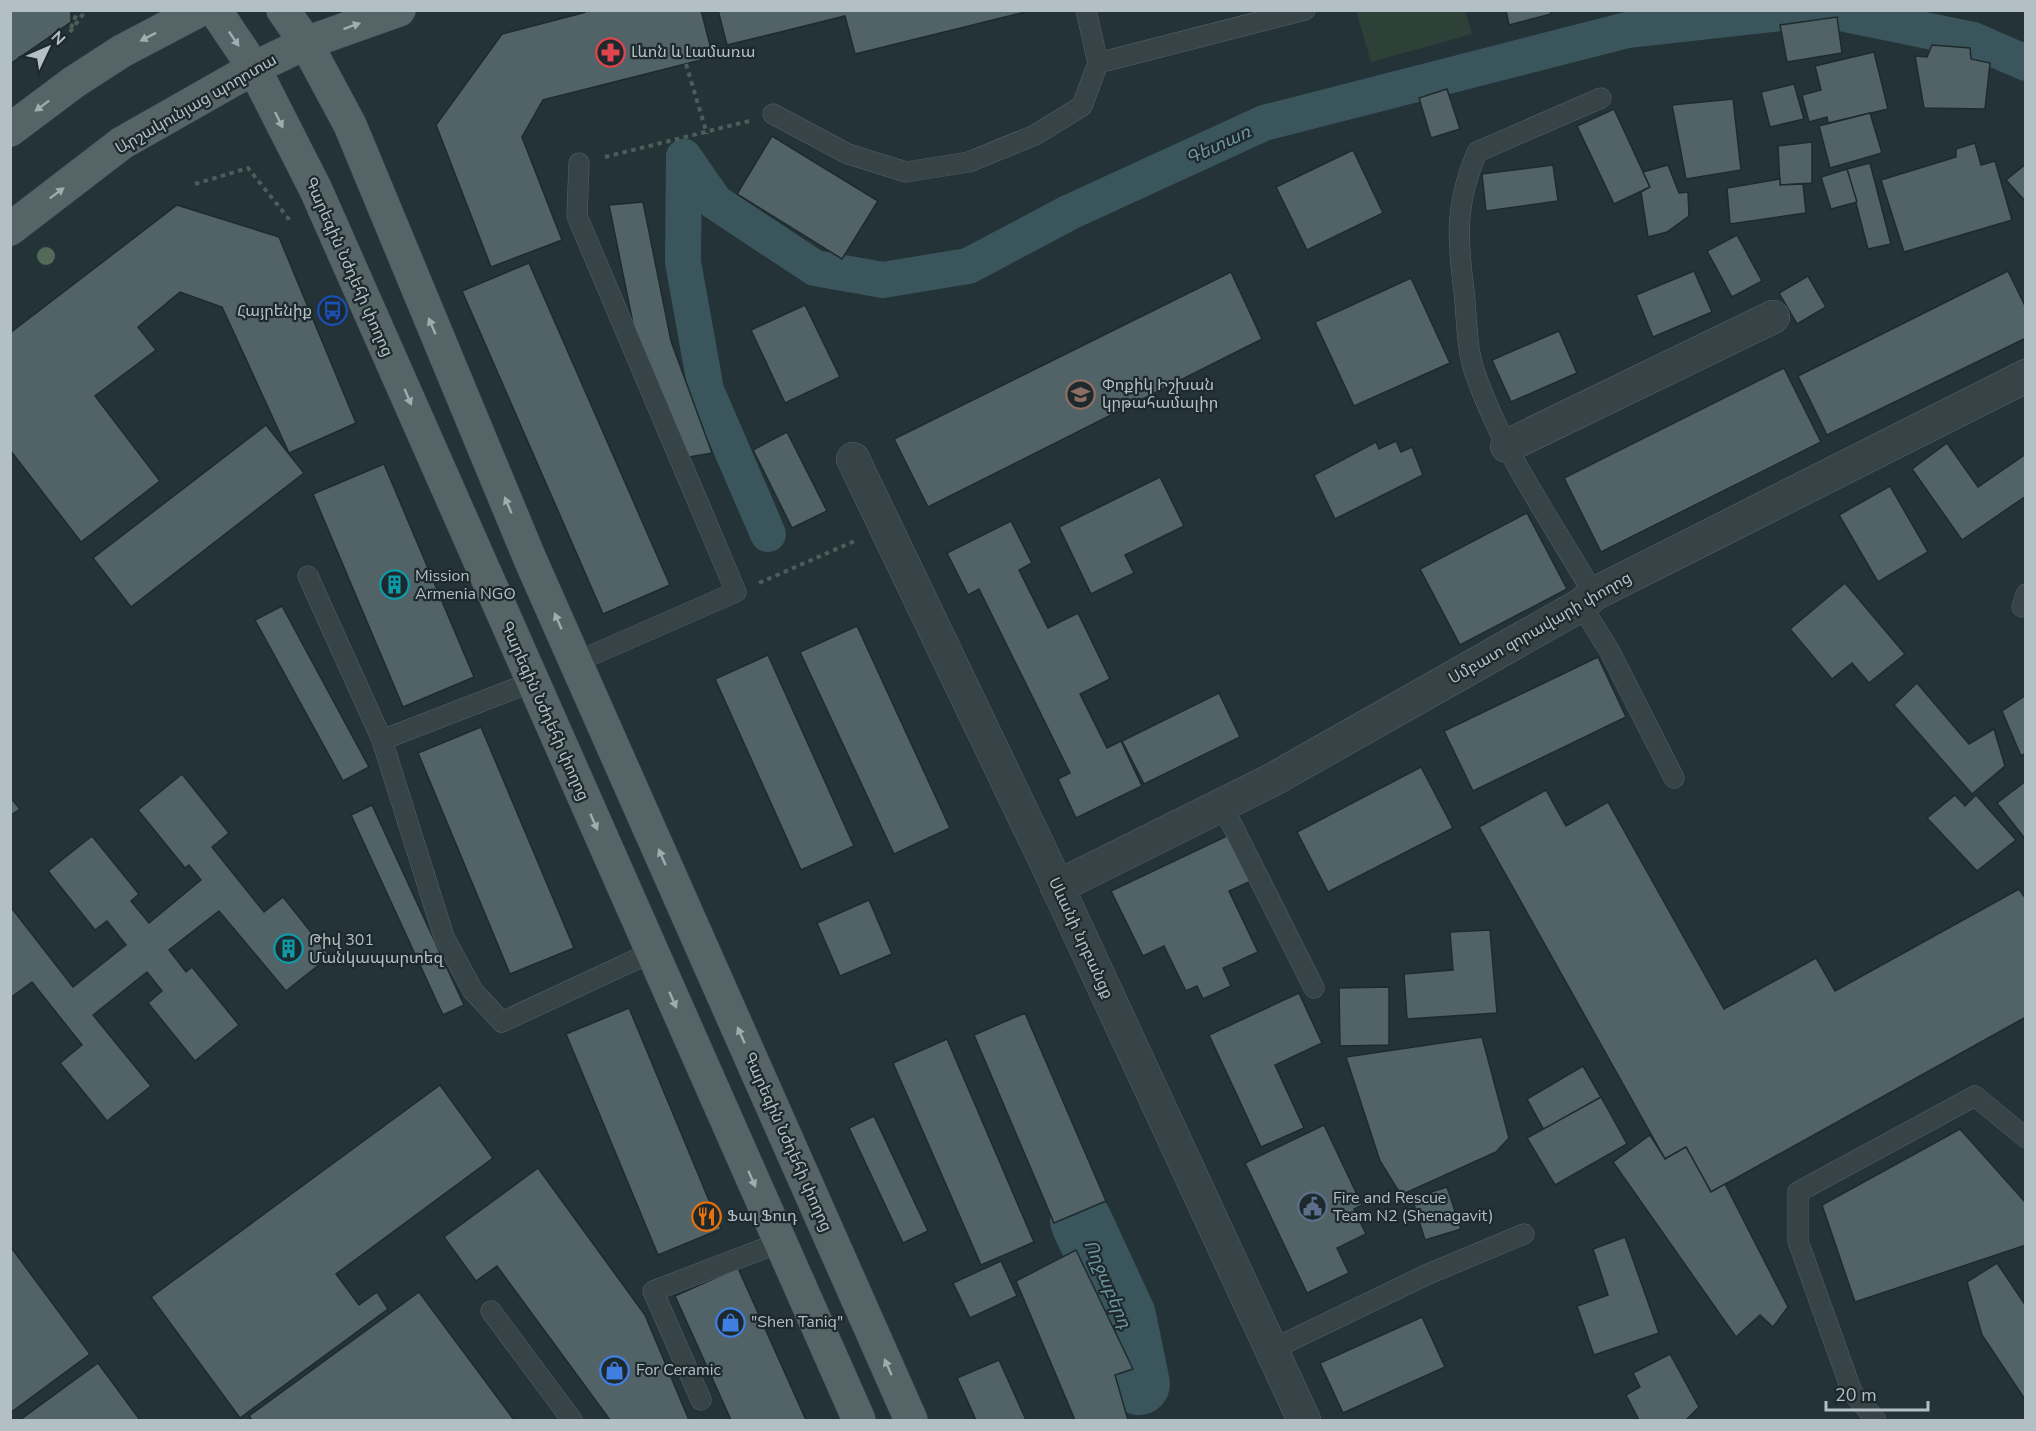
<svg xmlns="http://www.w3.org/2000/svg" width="2036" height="1431" viewBox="0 0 2036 1431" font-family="'Nunito Sans','Noto Sans Armenian',sans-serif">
<rect width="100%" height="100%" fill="#243337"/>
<path fill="#2e4139" d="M1356,11H1465L1472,34L1371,62Z"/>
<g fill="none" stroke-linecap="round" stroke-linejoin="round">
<g stroke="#3a555c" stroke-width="36">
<path d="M1826,10L1973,40L2026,63"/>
<path d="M684,157L715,202L815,268L883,280L968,266L1070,212L1264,123L1627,30L1808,10"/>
<path d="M684,157L683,262L706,390L768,534"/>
</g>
<path stroke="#3a555c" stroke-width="62" d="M1081,1221L1125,1316L1139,1384"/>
</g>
<g fill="#516367" stroke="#1e2b2e" stroke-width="1.5">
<path d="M10,10H71V22L10,64Z"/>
<path d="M594,10H701L713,57L543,100L522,137L562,240L491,267L436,125L502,34Z"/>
<path d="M718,10H1033L855,54L845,16L727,45Z"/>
<path d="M1506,10H1550L1551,14L1509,25Z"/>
<path d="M1837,17L1842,53L1787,62L1780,25Z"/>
<path d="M1932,45L1970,48L1971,59L1990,63L1985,109L1924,108L1915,56L1927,57Z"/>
<path d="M1874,52L1888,109L1828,123L1827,117L1809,122L1802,95L1821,90L1815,66Z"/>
<path d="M1794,84L1804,119L1770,127L1761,92Z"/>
<path d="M1447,89L1460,129L1431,138L1419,98Z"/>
<path d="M1733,99L1741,170L1686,179L1672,105Z"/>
<path d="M1614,109L1650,187L1614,204L1577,126Z"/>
<path d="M1870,113L1882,153L1830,168L1819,126Z"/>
<path d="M772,136L878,201L842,259L737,194Z"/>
<path d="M1812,142V183L1780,185L1778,146Z"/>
<path d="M1975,143L1981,165L1995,161L2012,220L1904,252L1881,180L1956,157V149Z"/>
<path d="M1353,150L1383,213L1307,250L1276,187Z"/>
<path d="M1870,163L1891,244L1868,249L1847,169Z"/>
<path d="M2026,164V202L2006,180Z"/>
<path d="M1553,165L1558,201L1486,211L1482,174Z"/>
<path d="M1668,165L1679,193L1688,192L1689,216L1667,232L1648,237L1641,192L1650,187L1643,172Z"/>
<path d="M1847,169L1857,202L1831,209L1821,177Z"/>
<path d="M1780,179V185L1803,184L1806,213L1730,224L1727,188Z"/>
<path d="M643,202L671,341L712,453L683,458L638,348L609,205Z"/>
<path d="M177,205L279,237L356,423L289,453L222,307L180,292L138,327L156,350L95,396L160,481L81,542L10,450V333Z"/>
<path d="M1737,235L1762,281L1732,297L1707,251Z"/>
<path d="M529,263L670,585L603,614L462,291Z"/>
<path d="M1694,271L1712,312L1653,337L1636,295Z"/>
<path d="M2008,271L2026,308V338L1827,435L1798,376Z"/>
<path d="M1231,272L1262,339L928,507L894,439Z"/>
<path d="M1808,276L1826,307L1797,324L1779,293Z"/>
<path d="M1411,278L1450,363L1354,406L1315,322Z"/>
<path d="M805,305L840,377L785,403L751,330Z"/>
<path d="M1559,331L1577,373L1511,402L1492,360Z"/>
<path d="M1784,368L1821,442L1601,552L1564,478Z"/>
<path d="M266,425L304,473L131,607L93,558Z"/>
<path d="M787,432L827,511L792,528L753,450Z"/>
<path d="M1396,441L1401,452L1412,447L1423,475L1335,519L1314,475L1376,442L1379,449Z"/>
<path d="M1947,443L1978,487L2026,454V496L1962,540L1912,469Z"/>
<path d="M384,464L474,677L403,707L313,494Z"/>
<path d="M1160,477L1184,526L1125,555L1134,573L1091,594L1059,527Z"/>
<path d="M1890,486L1928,552L1878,582L1839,515Z"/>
<path d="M1527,513L1567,589L1460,645L1420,569Z"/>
<path d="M1011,521L1032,563L1019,570L1048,628L1078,613L1110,679L1080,694L1107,748L1121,741L1142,786L1076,818L1058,779L1070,773L979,589L968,595L947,553Z"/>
<path d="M1845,583L1905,654L1869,683L1852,663L1832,679L1790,629Z"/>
<path d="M282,606L369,767L343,781L255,620Z"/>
<path d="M857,626L950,828L894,854L800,652Z"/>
<path d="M768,655L854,846L801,870L715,679Z"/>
<path d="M1598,657L1626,717L1473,791L1444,731Z"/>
<path d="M1917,683L1969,744L1994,729L2005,766L1972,794L1894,705Z"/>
<path d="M1219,693L1240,737L1144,784L1122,741Z"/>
<path d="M2026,695V753L2021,756L2002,711Z"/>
<path d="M481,727L574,948L510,974L418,753Z"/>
<path d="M1421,767L1453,828L1328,892L1297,832Z"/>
<path d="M182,774L229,833L212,847L264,912L283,897L330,956L286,991L219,911L169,950L186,972L192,967L239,1025L195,1061L148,1003L162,991L147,972L93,1015L151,1086L107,1121L60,1063L82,1045L32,982L10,998V906L73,987L126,945L107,921L95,930L48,871L92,836L139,894L131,901L149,923L201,880L189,865L185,868L138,810Z"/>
<path d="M2026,781V840L1997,803Z"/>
<path d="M1546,790L1566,826L1608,802L1724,1009L1816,958L1835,991L2019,889L2026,899V1017L1711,1192L1686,1147L1665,1159L1479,827Z"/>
<path d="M1955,795L1965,806L1976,795L2016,840L1977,871L1927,818Z"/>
<path d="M10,797L20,809L10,816Z"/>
<path d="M372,805L464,1005L443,1015L351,815Z"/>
<path d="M1229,835L1251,881L1229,891L1258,952L1223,968L1231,986L1203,999L1197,986L1186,991L1164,946L1143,956L1111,891Z"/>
<path d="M869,900L892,954L840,976L817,923Z"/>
<path d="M1490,930L1497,1013L1407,1019L1404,974L1453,970L1450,932Z"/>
<path d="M1389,987V1045L1340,1046L1339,988Z"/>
<path d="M1299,993L1322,1043L1275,1065L1304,1128L1261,1147L1209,1035Z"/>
<path d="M629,1008L721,1229L658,1255L566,1034Z"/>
<path d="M1025,1013L1106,1201L1054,1223L974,1035Z"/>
<path d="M1482,1037L1509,1138L1496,1152L1401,1195L1380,1161L1346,1057Z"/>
<path d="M947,1039L1034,1242L981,1265L893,1063Z"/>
<path d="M1583,1066L1601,1097L1544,1130L1527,1099Z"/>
<path d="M440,1085L493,1158L336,1274L359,1305L377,1292L388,1309L240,1418L151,1297Z"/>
<path d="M1601,1097L1627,1144L1555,1185L1527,1138Z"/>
<path d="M874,1116L928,1231L903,1243L849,1128Z"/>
<path d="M1324,1125L1362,1205L1354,1209L1366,1234L1337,1248L1349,1273L1307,1293L1245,1163Z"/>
<path d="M1960,1129L2026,1203V1245L1855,1302L1822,1205Z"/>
<path d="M1650,1135L1665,1159L1686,1147L1711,1192L1725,1184L1788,1307L1773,1327L1760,1315L1736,1337L1613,1162Z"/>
<path d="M538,1168L645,1315L689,1420H610L497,1266L476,1281L444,1237Z"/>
<path d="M1447,1187L1461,1229L1425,1240L1412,1198Z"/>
<path d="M1625,1237L1659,1333L1594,1355L1577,1306L1608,1295L1593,1249Z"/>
<path d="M10,1246L90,1354L10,1413Z"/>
<path d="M1076,1250L1133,1369L1115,1375L1128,1420H1075L1016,1281Z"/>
<path d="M1001,1261L1017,1296L970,1318L953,1283Z"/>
<path d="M1997,1263L2026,1306V1401L1982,1335L1967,1282Z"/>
<path d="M738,1268L806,1420H731L675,1296Z"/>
<path d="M419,1292L514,1420H252L249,1416Z"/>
<path d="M1422,1317L1445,1367L1343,1413L1320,1363Z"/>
<path d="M1670,1354L1699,1407L1686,1420H1639L1626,1395L1640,1387L1633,1373Z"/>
<path d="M999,1360L1026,1420H976L957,1378Z"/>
<path d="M98,1363L140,1420H20Z"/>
</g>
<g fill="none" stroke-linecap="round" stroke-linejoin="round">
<defs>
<g id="lane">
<path d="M1098,63L1305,10"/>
<path d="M773,114L848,154L906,172L969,162L1035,135L1082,106L1098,63L1086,10"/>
<path d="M308,576L382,740L444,937L473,991L502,1022L652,952"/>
<path d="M1594,594C1552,523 1502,451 1475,373C1466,348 1467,317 1464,291C1457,237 1455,204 1477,152L1601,98"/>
<path d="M1581,605L1609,650L1674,778"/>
<path d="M2022,607L2026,594"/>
<path d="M576,662L736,592L577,216L579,163"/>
<path d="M382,740L532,682"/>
<path d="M1222,805L1314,988"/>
<path d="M491,1311L572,1420"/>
<path d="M1273,1349L1426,1275L1524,1234"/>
<path d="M701,1400L653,1291L781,1242"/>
<path d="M1876,1420L1852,1392L1798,1241V1192L1975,1096L2026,1138"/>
</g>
<g id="street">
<path d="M1507,446L1773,317"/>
<path d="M853,459L1046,862L1304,1420"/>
<path d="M1057,887L1272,780L1581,605L1594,594L2026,376"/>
</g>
<g id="primary">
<path d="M215,10L254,68L316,190L859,1420"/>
<path d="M283,10L306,43L350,125L530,559L911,1420"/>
<path d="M10,130L74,82L122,51L200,10"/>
<path d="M10,229L122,143L254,68L306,43L399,10"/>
</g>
</defs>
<use href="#lane" stroke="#556265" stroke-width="21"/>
<use href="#street" stroke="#556265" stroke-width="34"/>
<use href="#primary" stroke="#435054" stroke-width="34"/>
<g stroke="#4c5d5a" stroke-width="4" stroke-dasharray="4.5 4.5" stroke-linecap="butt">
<path d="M587,10L588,13"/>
<path d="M71,28L78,10"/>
<path d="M70,32L86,10"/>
<path d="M686,64L707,134"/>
<path d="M605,157L749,121"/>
<path d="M195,184L248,168L292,223"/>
<path d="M759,583L857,540"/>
</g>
<use href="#lane" stroke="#374447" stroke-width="20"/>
<use href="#street" stroke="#374447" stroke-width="33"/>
<use href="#primary" stroke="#556467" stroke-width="33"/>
</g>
<circle fill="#536a58" cx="46" cy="256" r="9"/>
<defs><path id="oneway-solid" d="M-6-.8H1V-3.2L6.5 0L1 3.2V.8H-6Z" transform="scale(1.5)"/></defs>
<g fill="#9fadb1">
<use href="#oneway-solid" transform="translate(352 26) rotate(-20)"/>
<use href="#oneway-solid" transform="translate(148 37) rotate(153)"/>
<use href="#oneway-solid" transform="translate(234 39) rotate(56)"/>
<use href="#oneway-solid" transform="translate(42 106) rotate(143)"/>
<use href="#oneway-solid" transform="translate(279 120) rotate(64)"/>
<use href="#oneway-solid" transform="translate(57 193) rotate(-37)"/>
<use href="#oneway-solid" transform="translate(432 326) rotate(-113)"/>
<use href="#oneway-solid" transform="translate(408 397) rotate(67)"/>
<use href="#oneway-solid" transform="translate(508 505) rotate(-113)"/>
<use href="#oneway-solid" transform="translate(558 621) rotate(-114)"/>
<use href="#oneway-solid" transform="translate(594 822) rotate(66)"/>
<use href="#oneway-solid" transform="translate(662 857) rotate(-114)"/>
<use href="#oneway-solid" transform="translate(673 1000) rotate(66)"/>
<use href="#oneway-solid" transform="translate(741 1035) rotate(-114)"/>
<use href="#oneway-solid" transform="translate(752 1179) rotate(66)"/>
<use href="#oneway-solid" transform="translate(888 1367) rotate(-114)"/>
</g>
<defs>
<symbol id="pharmacy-ring" viewBox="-11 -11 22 22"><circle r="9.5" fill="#1d292c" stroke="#e0444e" stroke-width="1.5"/><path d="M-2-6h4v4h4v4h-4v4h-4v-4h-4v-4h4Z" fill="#e0444e"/></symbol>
<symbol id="bus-ring" viewBox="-11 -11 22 22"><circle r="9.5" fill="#1d292c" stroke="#1a4fb4" stroke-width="1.5"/><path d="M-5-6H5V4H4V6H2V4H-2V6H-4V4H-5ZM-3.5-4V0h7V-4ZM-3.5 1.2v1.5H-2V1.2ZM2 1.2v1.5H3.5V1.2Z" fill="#1a4fb4"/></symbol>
<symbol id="school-ring" viewBox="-11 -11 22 22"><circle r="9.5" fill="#1d292c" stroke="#8d6e63" stroke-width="1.5"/><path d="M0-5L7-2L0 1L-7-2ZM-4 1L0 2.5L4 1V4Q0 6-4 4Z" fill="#8d6e63"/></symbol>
<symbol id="building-ring" viewBox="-11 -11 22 22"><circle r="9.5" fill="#1d292c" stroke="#0f9aa8" stroke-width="1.5"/><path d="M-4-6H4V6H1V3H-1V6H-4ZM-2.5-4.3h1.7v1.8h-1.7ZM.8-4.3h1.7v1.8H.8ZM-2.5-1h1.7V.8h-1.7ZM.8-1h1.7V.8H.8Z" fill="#0f9aa8"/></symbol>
<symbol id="civic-ring" viewBox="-11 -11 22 22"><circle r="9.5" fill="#1d292c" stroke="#5c6f8a" stroke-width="1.5"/><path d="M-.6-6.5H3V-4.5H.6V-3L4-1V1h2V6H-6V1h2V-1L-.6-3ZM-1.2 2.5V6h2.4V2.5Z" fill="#5c6f8a"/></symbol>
<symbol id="restaurant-ring" viewBox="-11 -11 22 22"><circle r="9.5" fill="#1d292c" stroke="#e8710a" stroke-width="1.5"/><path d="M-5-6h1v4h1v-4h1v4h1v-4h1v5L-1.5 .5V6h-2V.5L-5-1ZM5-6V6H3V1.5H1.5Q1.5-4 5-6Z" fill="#e8710a"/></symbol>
<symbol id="shop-ring" viewBox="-11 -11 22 22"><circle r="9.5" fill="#1d292c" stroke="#3f7fe0" stroke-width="1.5"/><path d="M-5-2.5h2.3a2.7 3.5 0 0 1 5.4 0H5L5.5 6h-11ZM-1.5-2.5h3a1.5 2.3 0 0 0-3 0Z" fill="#3f7fe0"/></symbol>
</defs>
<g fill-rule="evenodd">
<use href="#pharmacy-ring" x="594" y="36" width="33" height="33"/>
<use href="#bus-ring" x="316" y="294" width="33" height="33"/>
<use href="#school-ring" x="1064" y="378" width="33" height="33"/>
<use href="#building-ring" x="378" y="568" width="33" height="33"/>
<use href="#building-ring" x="272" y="932" width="33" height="33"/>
<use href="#civic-ring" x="1296" y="1190" width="33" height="33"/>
<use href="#restaurant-ring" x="690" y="1200" width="33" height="33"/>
<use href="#shop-ring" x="714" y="1306" width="33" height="33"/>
<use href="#shop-ring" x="598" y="1354" width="33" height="33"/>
</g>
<g text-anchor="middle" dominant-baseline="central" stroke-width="4.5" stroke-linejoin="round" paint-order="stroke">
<g font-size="16" fill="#b2bfc4" stroke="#1d292c" text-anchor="start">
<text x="631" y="52">Լևոն և Լամառա</text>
<text x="312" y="311" text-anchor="end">Հայրենիք</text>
<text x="1102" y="385">Փոքիկ Իշխան<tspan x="1102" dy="18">կրթահամալիր</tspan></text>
<text x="415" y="576">Mission<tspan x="415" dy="18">Armenia NGO</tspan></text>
<text x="309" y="940">Թիվ 301<tspan x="309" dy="18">Մանկապարտեզ</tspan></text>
<text x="1333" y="1198">Fire and Rescue<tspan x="1333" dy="18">Team N2 (Shenagavit)</tspan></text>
<text x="727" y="1216">Ֆալ Ֆուդ</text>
<text x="751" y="1322">"Shen Taniq"</text>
<text x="636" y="1370">For Ceramic</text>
</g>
<g font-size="16" fill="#b2bfc4" stroke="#1d292c">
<text transform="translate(196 104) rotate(-30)">Արշակունյաց պողոտա</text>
<text transform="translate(349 267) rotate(66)">Գարեգին Նժդեհի փողոց</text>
<text transform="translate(1540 628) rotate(-30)">Սմբատ զորավարի փողոց</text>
<text transform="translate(545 711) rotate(66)">Գարեգին Նժդեհի փողոց</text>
<text transform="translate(1081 938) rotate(65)">Սևանի նրբանցք</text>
<text transform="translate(788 1142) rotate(66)">Գարեգին Նժդեհի փողոց</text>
</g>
<g font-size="18" font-style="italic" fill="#6f959f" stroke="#1d292c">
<text transform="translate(1218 145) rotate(-25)">Գետառ</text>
<text transform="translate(1108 1284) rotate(67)">Ողջաբերդ</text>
</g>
</g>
<rect width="2036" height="1431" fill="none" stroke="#b2bfc4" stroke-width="24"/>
<g transform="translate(48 48) rotate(46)" stroke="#1d292c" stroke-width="4.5" paint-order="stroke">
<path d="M0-4.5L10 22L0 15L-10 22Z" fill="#b2bfc4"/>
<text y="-9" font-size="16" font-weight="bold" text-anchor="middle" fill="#b2bfc4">N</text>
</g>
<path d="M1826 1401v9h102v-9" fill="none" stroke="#b2bfc4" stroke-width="3"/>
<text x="1835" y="1401" font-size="18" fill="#b2bfc4" stroke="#1d292c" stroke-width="4.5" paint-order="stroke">20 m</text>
</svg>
